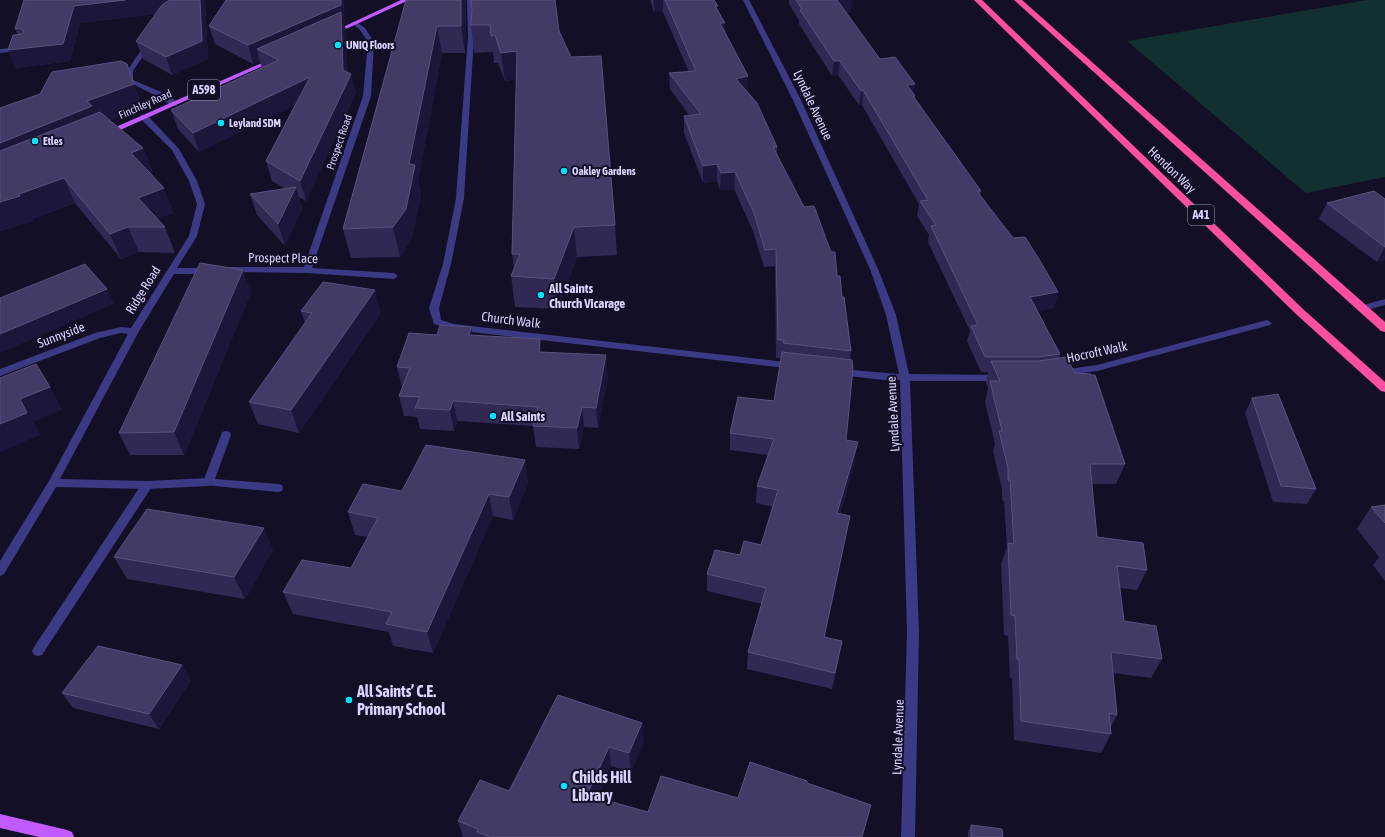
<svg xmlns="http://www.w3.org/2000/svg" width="1385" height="837" viewBox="0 0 1385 837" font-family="'Asap Condensed',sans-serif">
<rect width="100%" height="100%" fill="#130f26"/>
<path fill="#12302f" d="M1367,0H1385V177L1306,193L1127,41Z"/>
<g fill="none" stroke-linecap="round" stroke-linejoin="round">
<g fill="#3d3a85" fill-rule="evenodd">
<path d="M226,431L230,432L231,435L215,479L278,484L282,485L283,488L282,491L278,492L204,485L203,482L221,435L222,432Z"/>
<path d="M147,481L151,482L152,485L151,488L42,655L38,656L34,655L32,651L34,647L143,482Z"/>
</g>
<g fill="#3d3a85" fill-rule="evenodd">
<path d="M467,0H473L474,36L464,198L451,264L439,308L441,320L454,324L794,363L799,366L797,368L794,369L454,330L434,324L429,308L443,264L456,198L468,36Z"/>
<path d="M743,0H749L800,98L878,269L896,315L909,374L999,375L1004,378L999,381H910L919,633L915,837H901L907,633L900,380H884L839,375L834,372L839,369L899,374L886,315L870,269L792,98Z"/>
<path d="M355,21L365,28L374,42L371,96L312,268L394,273L398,276L394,279L307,273L227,272L226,270L230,267H304L363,96L368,42L360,30L352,23Z"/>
<path d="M146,43L151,44L133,71V80L168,95L177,102V106H171L162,99L127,81V71Z"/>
<path d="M21,47L24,49L23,50L0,53V49Z"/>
<path d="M141,115H147L179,149L197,181L205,204L197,236L177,268H208L212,271L208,274H174L139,331L60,479L147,481L208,478L212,479L213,482L212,485L208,486L147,489L56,487L4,574L0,576V561L49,481L128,334L121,333L100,338L0,376V369L95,333L121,327L131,328L189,236L197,204L189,181L172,150L141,119Z"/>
<path d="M1385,299V305L1363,311L1358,308L1360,306Z"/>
<path d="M1267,320L1272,323L1270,325L1097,371L1061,376L1056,373L1061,370L1097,365Z"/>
</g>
<g fill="#c25bff" fill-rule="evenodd">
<path d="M401,0H409L335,34L330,33Z"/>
<path d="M271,59L276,60L109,135H103L102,133Z"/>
<path d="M0,814L67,830L72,832L74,837H39L0,828Z"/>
</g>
<g fill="#ff4fa3" fill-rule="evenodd">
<path d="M974,0H982L1304,310L1385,382V392L1381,391L1296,314Z"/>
<path d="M1014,0H1022L1385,322V332L1381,331Z"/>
</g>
</g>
<g fill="#312854">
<path d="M24,0H205L208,59L172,75L143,59L136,41L156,14L80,23L70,61L16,68L8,50L18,35L15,29Z"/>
<path d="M406,0H466L465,53H442L418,180L421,194L412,238L400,257L351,258L343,229Z"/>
<path d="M650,0H714L718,10L725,23V32L747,91L777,147V155L837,276L842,297L851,351L850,360L846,440L855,460L840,514L847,533L825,637L839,658L832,689L747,669L748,652L762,604L707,591V574L740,555L761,545L773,507L756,503L757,486L768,455L730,450V433L774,401L781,358H776L775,266L764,267L753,231L734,189L720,190L717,181L703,183L684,133V116H690L670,89L669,73L689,72L663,12H654Z"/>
<path d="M789,0H852L851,12L846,13L880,59L914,94L915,98L981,191L980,195L1013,238L1058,292L1054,308L1037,311L1060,354L1059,358L1125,464L1116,484H1092L1097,537L1147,570L1137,590L1120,588L1124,621L1162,659L1151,678L1113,673L1117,715L1111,727V734L1101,753L1014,740L1012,678H1010L1008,636L1004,635L1001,564L1007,547L1004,501L1002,500V489L993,451L995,444L985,402L988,388L986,382L988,372H981L967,341L970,331L928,242L929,235L917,216L919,204L862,105H859L838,75L832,76L799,24V20L789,4Z"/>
<path d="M472,9L559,31L615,225L617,255L577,257L558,309L515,307L511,276L514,269L512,254L517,79L505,81L498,63H494L493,52L474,53L471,25Z"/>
<path d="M345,23L344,24L346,30L347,72L356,93L306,201L299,197L302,209L285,246L257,215L250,194L285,189L272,181L266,161L295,105L199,152L178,129L171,110L262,68L260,61L253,64L215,44L209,26Z"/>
<path d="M143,107L110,120L143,148L153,173L150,174L164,188L173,213L157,219L165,227L175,253L139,252L121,259L75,203L32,219L33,221L0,231V108Z"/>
<path d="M1385,199V260L1377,262L1319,219L1327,203Z"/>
<path d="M251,292L184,455H130L119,433Z"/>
<path d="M301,311L381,313L299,433L258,424L249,402L305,323Z"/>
<path d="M437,335H473L542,352L608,376L598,428L584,427L579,449L536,447L533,426L457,421L454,431L420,429L417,417L404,416L399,396L402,387L397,367Z"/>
<path d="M1252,398L1316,489L1307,504L1273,502L1245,413Z"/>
<path d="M525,460L528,483L513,520L493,516L433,653L393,646L389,632L293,614L283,592L351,568L368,537L355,535L348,512Z"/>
<path d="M1385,505V581L1373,565L1379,557L1357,529L1371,507Z"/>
<path d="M273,550L245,599L127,579L114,557Z"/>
<path d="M191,680L159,729L73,708L62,693Z"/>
<path d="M558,695L644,742L631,772L611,766L597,798L648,812L738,798L807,783L862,837H463L458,821L509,791Z"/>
<path d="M971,825L1003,837H968V832Z"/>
</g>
<g fill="#1d163a">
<path d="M125,0H174L168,13L80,23L70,61L16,68L8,50L74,6Z"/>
<path d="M200,0H205L208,59L172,75L166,57Z"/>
<path d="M341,0H344L345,23L344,24L346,30L348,82L351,74L356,93L306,201L300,181L347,84L257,49L260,61L253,64L248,45Z"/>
<path d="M461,0H466L465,53L461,26Z"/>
<rect x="654" y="0" width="9" height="12"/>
<path d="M837,0H852L851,12L836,14Z"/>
<path d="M720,23H725L724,39Z"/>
<path d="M437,26L442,53L418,180L421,194L412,238L400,257L393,227L409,164Z"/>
<path d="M517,51L521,78L505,81L501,53Z"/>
<path d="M834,61H840L838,75L832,76Z"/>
<path d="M127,64L143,107L100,124L0,172V143L87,101Z"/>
<path d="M748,76L747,93L736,79Z"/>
<path d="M310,77L315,95L199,152L193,133Z"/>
<path d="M915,84L913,99L907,85Z"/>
<path d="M863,90L862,105H859L861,91Z"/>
<path d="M143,148L153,173L141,177L131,153Z"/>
<path d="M717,164V181L703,183V166Z"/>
<path d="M735,172L734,189L720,190L721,173Z"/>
<path d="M64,178L75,203L32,219L33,221L0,231V202L19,194Z"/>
<path d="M296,187L302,209L285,246L278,224Z"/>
<path d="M164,188L173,213L148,223L138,198Z"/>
<path d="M128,227L139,252L121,259L110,234Z"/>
<path d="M574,227L577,257L558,309L554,279Z"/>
<path d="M1385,247V260L1377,262Z"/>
<path d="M243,270L251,292L184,455L174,432Z"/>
<path d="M107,289L114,304L0,353V334Z"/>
<path d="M375,290L381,313L299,433L291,410Z"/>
<path d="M1058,292L1054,308L1026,313L1030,297Z"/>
<path d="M471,327L475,347L469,335Z"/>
<path d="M540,339L543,360L539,352Z"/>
<path d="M606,355L608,376L598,428L596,408Z"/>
<path d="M50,387L62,410L34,422L40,435L0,452V424L20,399Z"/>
<path d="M453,401L457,421L454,431L450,410Z"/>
<path d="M582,407L584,427L579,449L577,428Z"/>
<path d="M858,442L855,460L835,530L837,513Z"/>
<path d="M525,460L528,483L513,520L509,497Z"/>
<path d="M489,494L493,516L433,653L427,632Z"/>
<path d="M850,516L847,533L821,654L824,637Z"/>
<path d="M264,528L273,550L245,599L234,577Z"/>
<path d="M842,641L839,658L832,689L835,673Z"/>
<path d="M182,665L191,680L159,729L149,714Z"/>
<path d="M642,723L644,742L631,772L629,753Z"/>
<path d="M609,747L611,766L590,814L587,795Z"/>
</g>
<g fill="#433a66" stroke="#5a527e">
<path d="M24,0H125L74,6L63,44L8,50L13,35L21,34L24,32L20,28L15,29Z"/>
<path d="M169,0H200L202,41L166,57L136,41L162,5Z"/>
<path d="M226,0H341V5L248,45L209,26Z"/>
<path d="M406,0H461V26H437L409,164L415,165L406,209L393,227L343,229Z"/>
<path d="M471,0H555L559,31L571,57L601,56L615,225L574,227L554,279L511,276L520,254H512L517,51L501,53L495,35L491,36L490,25H471L472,9Z"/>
<path d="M665,0H714L718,6H715L725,23H720L748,76L736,79L757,103L777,147H773L804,207L814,206L831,252H835L837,276H840L842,297H844L851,351L783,343L784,340H778L776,249L765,250L754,213L735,172L721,173L717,164L703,166L684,116L701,114L669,73L696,71Z"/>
<path d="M796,0H837L880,59L895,57L915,84L907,85L915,96H913L981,191H977L1013,238L1025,237L1039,259L1058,292L1030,297L1060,354L1037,357H985L971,326L978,325L931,226L936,225L920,201L928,200L863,90L861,91L840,61H834L800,10L802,9Z"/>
<path d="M341,12L343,70L351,74L300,181L266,161L310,77L193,133L171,110L279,60L257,49Z"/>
<path d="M121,61L127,64L134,84L87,101L92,106L0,143V108L40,94L52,72Z"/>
<path d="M100,112L143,148L131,153L164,188L138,198L165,227H128L110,234L64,178L19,194L20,196L0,202V151Z"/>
<path d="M296,187L278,224L250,194Z"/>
<path d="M1374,191L1385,199V247L1327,203Z"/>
<path d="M200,263L243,270L174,432L119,433Z"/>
<path d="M85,264L107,289L0,334V298Z"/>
<path d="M323,282L375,290L291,410L249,402L312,313L301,311Z"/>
<path d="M440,325L471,327L469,335L540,339L539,352L606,355L596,408L582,407L577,428L533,426L538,407L453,401L450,410L415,408L420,397L399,396L410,368L397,367L409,333L437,335Z"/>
<path d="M782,352L852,360L853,368L846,440L858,442L837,513L850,516L824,637L842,641L835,673L748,652L766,588L707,574L715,550L740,555L744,541L761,545L778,490L757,486L774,439L730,433L738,397L774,401Z"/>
<path d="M1066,357L1075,373L1091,374V375H1095L1125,464H1090L1097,537L1143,543L1147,570L1117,566L1124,621L1156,626L1162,659L1111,652L1117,715L1109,713L1111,734L1021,721L1019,659H1017L1015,616L1011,615L1008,543L1014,544L1010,480H1008V468L999,431H1002L990,381H1000L991,361H1039Z"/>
<path d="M36,364L50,387L20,399L27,413L0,424V378Z"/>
<path d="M1278,394L1316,489L1281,486L1252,398Z"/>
<path d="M426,445L525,460L509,497L489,494L427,632L386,624L392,612L283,592L302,560L351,568L378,518L348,512L363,484L402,491Z"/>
<path d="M1385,505V523L1371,507Z"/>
<path d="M147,509L264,528L234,577L114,557Z"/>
<path d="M98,646L182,665L149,714L62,693Z"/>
<path d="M558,695L642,723L629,753L609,747L587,795L648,812L661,776L738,798L750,762L807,781V783L871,805L862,837H490L477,832L478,829L458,821L480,780L509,791Z"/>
<path d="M971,825L1002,829L1003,837H971Z"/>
</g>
<g fill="#00e5ff" stroke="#130f26" stroke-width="1.5">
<circle cx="338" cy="45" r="4"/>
<circle cx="221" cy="123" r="4"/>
<circle cx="35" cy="141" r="4"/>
<circle cx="564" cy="171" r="4"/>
<circle cx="541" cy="295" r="4"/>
<circle cx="493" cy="416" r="4"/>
<circle cx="349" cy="700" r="4"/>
<circle cx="564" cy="786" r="4"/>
</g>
<g text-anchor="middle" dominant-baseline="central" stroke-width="4" stroke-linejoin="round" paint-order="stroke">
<g font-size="11" font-weight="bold" fill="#d9d4ff" stroke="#130f26" text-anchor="start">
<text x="346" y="45">UNIQ Floors</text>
<text x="229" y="123">Leyland SDM</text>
<text x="43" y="141">Etles</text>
<text x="572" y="171">Oakley Gardens</text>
</g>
<g font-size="11" fill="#d9d4ff" stroke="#130f26">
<text transform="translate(145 104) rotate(-24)">Finchley Road</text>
<text transform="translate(339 142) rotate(-71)">Prospect Road</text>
</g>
<g fill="#130f26" stroke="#9e99be" stroke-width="1">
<rect x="188" y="80" width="32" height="20" rx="3"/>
<rect x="1188" y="205" width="26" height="20" rx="3"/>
</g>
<g font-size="12" font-weight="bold" fill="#d9d4ff">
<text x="204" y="90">A598</text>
<text x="1201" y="215">A41</text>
</g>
<g font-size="13" fill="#d9d4ff" stroke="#130f26">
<text transform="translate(813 105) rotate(65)">Lyndale Avenue</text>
<text transform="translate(1172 170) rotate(44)">Hendon Way</text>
<text transform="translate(283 258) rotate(1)">Prospect Place</text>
<text transform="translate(143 290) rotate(-58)">Ridge Road</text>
<text transform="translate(511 320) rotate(7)">Church Walk</text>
<text transform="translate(61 335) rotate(-21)">Sunnyside</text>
<text transform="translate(1097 352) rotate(-12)">Hocroft Walk</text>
<text transform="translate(893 414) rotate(-93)">Lyndale Avenue</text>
<text transform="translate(898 737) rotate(-88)">Lyndale Avenue</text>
</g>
<g font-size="13" font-weight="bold" fill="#d9d4ff" stroke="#130f26" text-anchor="start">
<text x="549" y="288">All Saints<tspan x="549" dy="15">Church Vicarage</tspan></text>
<text x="501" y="416">All Saints</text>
</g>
<g font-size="16" font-weight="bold" fill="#d9d4ff" stroke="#130f26" text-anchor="start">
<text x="357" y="691">All Saints’ C.E.<tspan x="357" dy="18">Primary School</tspan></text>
<text x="572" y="777">Childs Hill<tspan x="572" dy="18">Library</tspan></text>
</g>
</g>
</svg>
